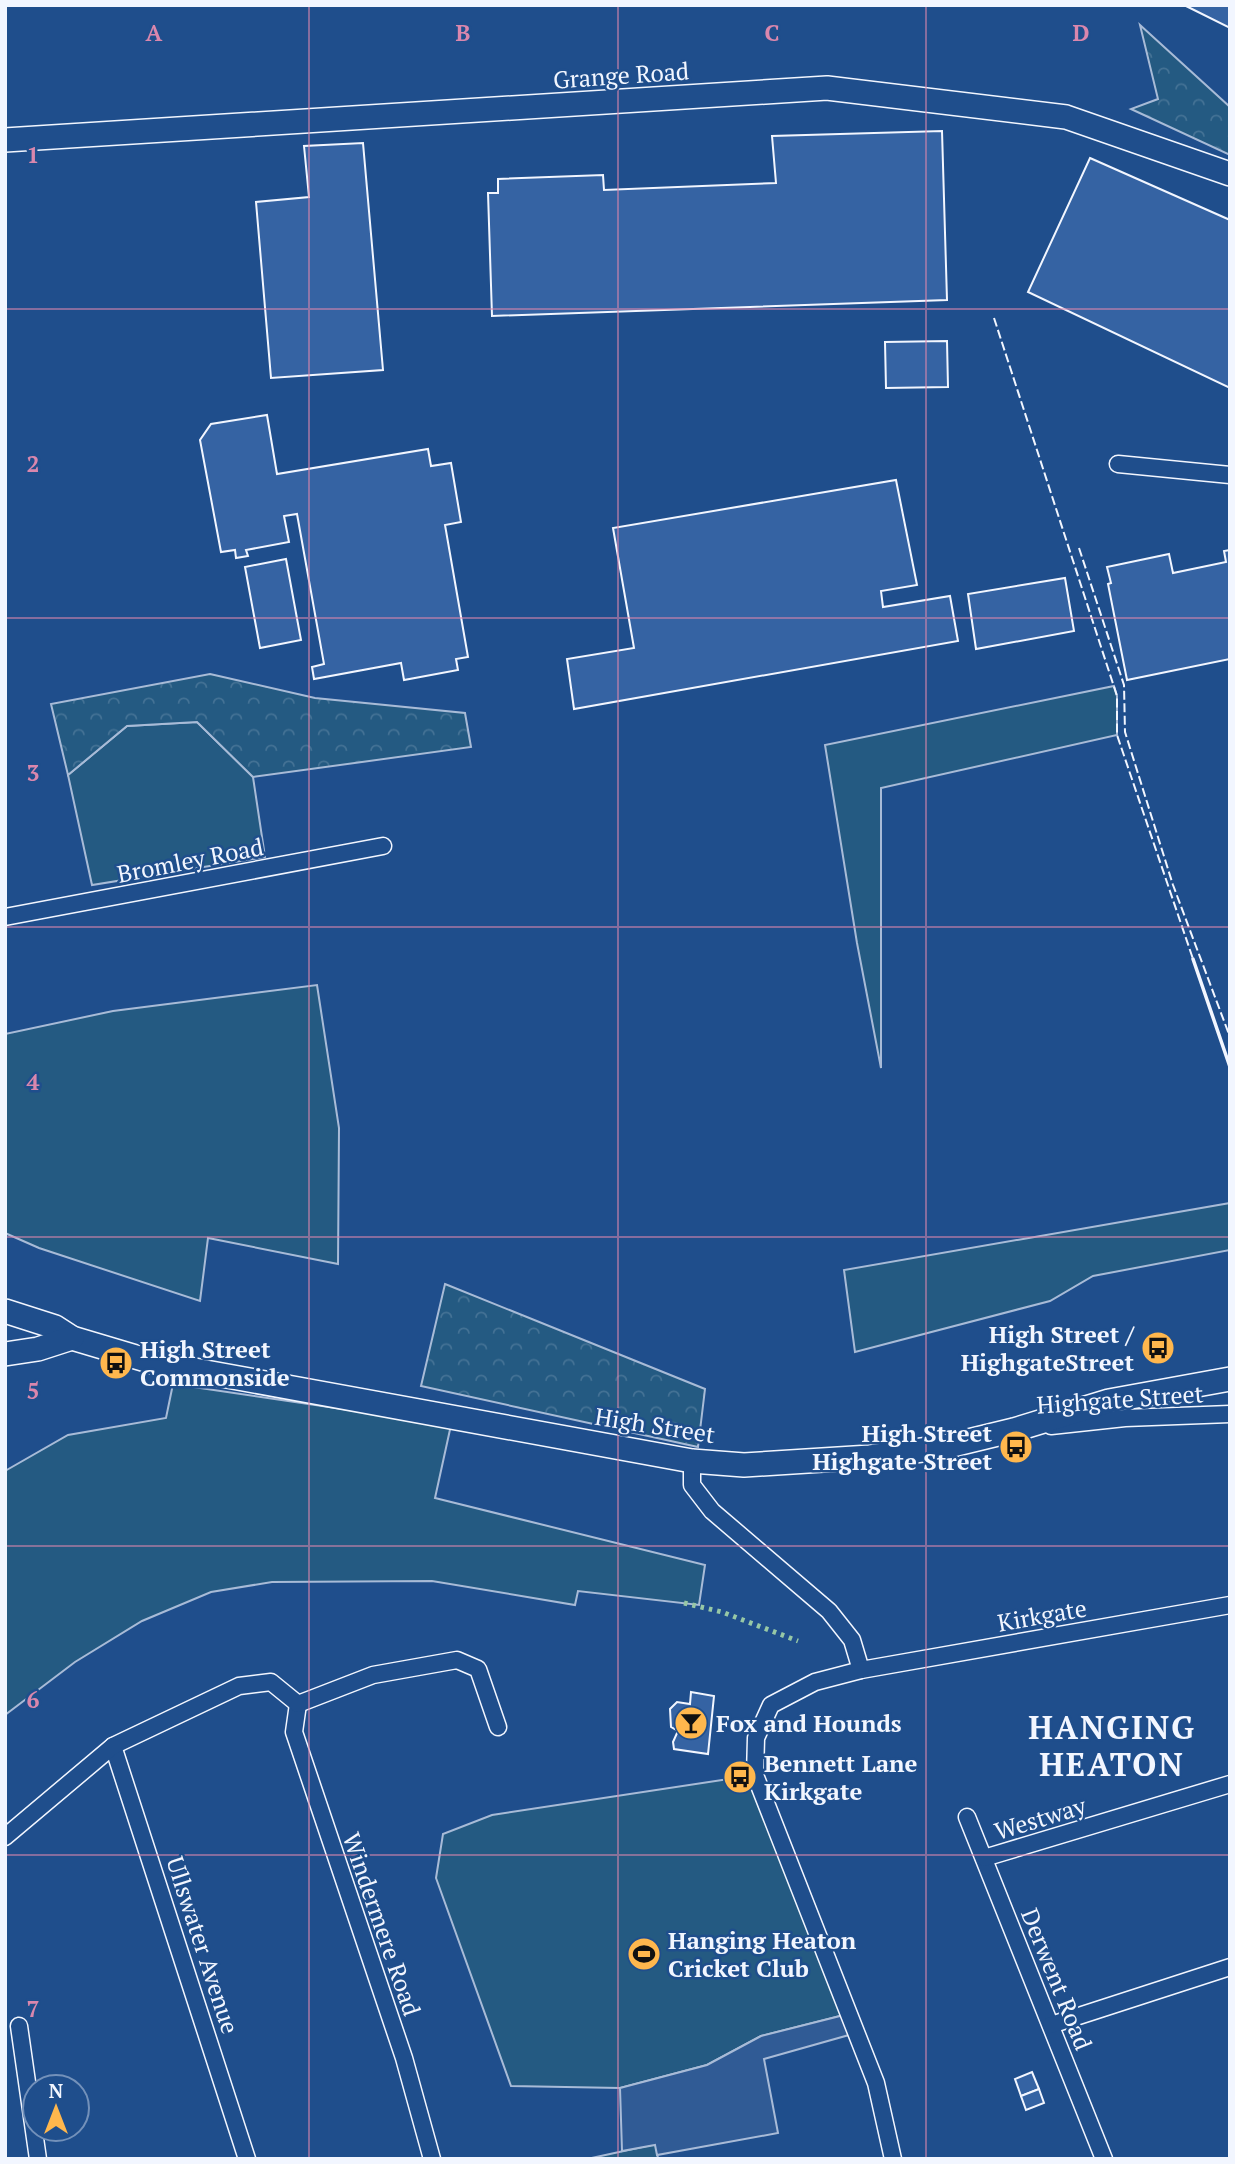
<svg xmlns="http://www.w3.org/2000/svg" width="1235" height="2164" viewBox="0 0 1235 2164" font-family="'PT Serif',serif">
<defs>
<pattern id="forest-crowns" width="20" height="18" patternUnits="userSpaceOnUse" patternTransform="scale(1.75)"><rect width="20" height="18" fill="#245a82"/><path d="M2 6a3 3 0 1 1 6 0M12 15a3 3 0 1 1 6 0" fill="none" stroke="#447295"/></pattern>
</defs>
<rect width="100%" height="100%" fill="#1f4e8c"/>
<g fill="#245a82" stroke="#a8bbd7" stroke-width="2">
<path d="M1114,686L1117,696V735L881,788V1068L857,943L825,745Z"/>
<path d="M197,722L253,777L265,857L92,885L68,775L127,726Z"/>
<path d="M317,985L339,1128L338,1264L208,1238L200,1301L39,1248L5,1233V1034L113,1011Z"/>
<path d="M1230,1203V1250L1093,1276L1050,1301L855,1352L844,1270Z"/>
<path d="M173,1384L451,1425L435,1498L705,1565L699,1605L578,1591L575,1605L432,1581L272,1582L211,1592L142,1621L75,1662L5,1715V1471L68,1435L166,1418Z"/>
<path d="M755,1775L848,2014L761,2036L707,2065L620,2088L511,2086L436,1878L443,1834L492,1815Z"/>
<path d="M656,2144L658,2159H587Z"/>
</g>
<g fill="url(#forest-crowns)" stroke="#a8bbd7" stroke-width="2">
<path d="M1140,25L1230,107V155L1131,109L1158,99Z"/>
<path d="M210,674L315,698L465,713L471,747L253,777L197,722L127,726L68,775L51,704Z"/>
<path d="M445,1284L705,1389L698,1447L421,1386Z"/>
</g>
<path fill="#305b95" stroke="#a8bbd7" stroke-width="2" d="M848,2014L856,2033L764,2059L778,2133L657,2155L655,2145L622,2151L620,2088L707,2065L761,2036Z"/>
<g fill="#3563a3" stroke="#f2f6ff" stroke-width="2">
<path d="M1184,5H1230V28Z"/>
<path d="M942,131L947,300L492,316L488,193H498V179L603,175L604,190L776,183L772,136Z"/>
<path d="M363,143L383,370L271,378L256,202L309,197L304,146Z"/>
<path d="M1090,158L1230,220V388L1028,292Z"/>
<path d="M947,341L948,387L886,388L885,342Z"/>
<path d="M267,415L277,474L428,449L431,466L451,463L461,522L445,525L468,657L456,659L458,670L404,680L401,663L314,679L312,667L324,664L297,514L284,516L289,542L246,550L248,556L236,558L235,550L221,552L200,440L211,424Z"/>
<path d="M896,480L917,585L881,591L883,607L950,596L958,641L574,709L567,659L634,648L613,528Z"/>
<path d="M1230,550V659L1127,680L1108,584L1111,583L1107,567L1169,554L1173,573L1226,562L1224,551Z"/>
<path d="M286,559L301,640L260,648L245,567Z"/>
<path d="M1065,578L1074,631L976,649L968,594Z"/>
<path d="M691,1692L714,1696L708,1754L674,1749L673,1742L678,1731L671,1727L670,1709L677,1702L690,1704Z"/>
<path d="M1032,2072L1039,2089L1021,2096L1015,2079Z"/>
<path d="M1039,2089L1044,2103L1026,2110L1021,2096Z"/>
</g>
<g fill="none" stroke-linecap="round" stroke-linejoin="round">
<defs>
<g id="street">
<path d="M1118,464L1230,475"/>
<path d="M5,917L383,846"/>
<path d="M1051,1426L1125,1418L1230,1414"/>
<path d="M692,1461V1485L712,1511L829,1611L852,1640L861,1670"/>
<path d="M298,1704L294,1732L404,2058L432,2159"/>
<path d="M298,1704L373,1675L457,1660L478,1669L498,1727"/>
<path d="M113,1746L247,2159"/>
<path d="M967,1817L1104,2159"/>
<path d="M5,1837L113,1746L239,1686L271,1682L298,1704"/>
<path d="M984,1858L1230,1784"/>
<path d="M1051,2025L1230,1967"/>
<path d="M19,2026L38,2159"/>
<path d="M893,2159L876,2083L755,1775L756,1738L771,1705L815,1682L861,1670L1230,1605"/>
</g>
<g id="secondary">
<path d="M5,140L827,88L1066,117L1230,174"/>
<path d="M5,1311L55,1327L72,1338L156,1363L692,1461L744,1465L870,1457L944,1447L1014,1430L1109,1401L1230,1379"/>
<path d="M5,1354L38,1349L72,1338"/>
</g>
</defs>
<use href="#street" stroke="#f2f6ff" stroke-width="19"/>
<use href="#secondary" stroke="#f2f6ff" stroke-width="26"/>
<use href="#street" stroke="#1f4e8c" stroke-width="16"/>
<use href="#secondary" stroke="#1f4e8c" stroke-width="23"/>
<path stroke="#97c8a6" stroke-width="5" stroke-dasharray="3.5 5" stroke-linecap="butt" d="M684,1603L722,1612L798,1641"/>
<g stroke="#f2f6ff" stroke-width="2" stroke-dasharray="9 3.5" stroke-linecap="butt">
<path d="M994,318L1117,696V735L1193,959"/>
<path d="M1079,548L1124,685L1125,732L1173,885L1230,1037"/>
</g>
<path stroke="#f2f6ff" stroke-width="3.5" d="M1193,959L1230,1067"/>
</g>
<path fill="none" stroke="#da87ad" stroke-width="2" stroke-opacity="0.55" d="M309,5V2159M618,5V2159M926,5V2159M5,309H1230M5,618H1230M5,927H1230M5,1237H1230M5,1546H1230M5,1855H1230"/>
<defs>
<symbol id="bus-disc" viewBox="-11 -11 22 22"><circle r="9.5" fill="#ffb74d" stroke="#1f4e8c"/><path d="M-5-6H5V4H4V6H2V4H-2V6H-4V4H-5ZM-3.5-4V0h7V-4ZM-3.5 1.2v1.5H-2V1.2ZM2 1.2v1.5H3.5V1.2Z" fill="#111"/></symbol>
<symbol id="bar-disc" viewBox="-11 -11 22 22"><circle r="9.5" fill="#ffb74d" stroke="#1f4e8c"/><path d="M-6-5H6L.8 .8V4.5H3.5V6h-7V4.5H-.8V.8Z" fill="#111"/></symbol>
<symbol id="stadium-disc" viewBox="-11 -11 22 22"><circle r="9.5" fill="#ffb74d" stroke="#1f4e8c"/><path d="M0-5a6.5 5 0 1 0 0 10a6.5 5 0 1 0 0-10ZM-3.5-1.8h7v3.6h-7Z" fill="#111"/></symbol>
</defs>
<g fill-rule="evenodd">
<use href="#bus-disc" x="1139" y="1329" width="38" height="38"/>
<use href="#bus-disc" x="97" y="1344" width="38" height="38"/>
<use href="#bus-disc" x="997" y="1428" width="38" height="38"/>
<use href="#bar-disc" x="672" y="1704" width="38" height="38"/>
<use href="#bus-disc" x="721" y="1758" width="38" height="38"/>
<use href="#stadium-disc" x="625" y="1935" width="38" height="38"/>
</g>
<g text-anchor="middle" dominant-baseline="central" stroke-width="5" stroke-linejoin="round" paint-order="stroke">
<g font-size="24" fill="#f2f6ff" stroke="#1f4e8c">
<text transform="translate(621 75) rotate(-4)">Grange Road</text>
<text transform="translate(190 860) rotate(-11)">Bromley Road</text>
<text transform="translate(1120 1399) rotate(-4)">Highgate Street</text>
<text transform="translate(655 1425) rotate(9)">High Street</text>
<text transform="translate(1042 1615) rotate(-10)">Kirkgate</text>
<text transform="translate(1040 1818) rotate(-17)">Westway</text>
<text transform="translate(382 1924) rotate(71)">Windermere Road</text>
<text transform="translate(203 1945) rotate(72)">Ullswater Avenue</text>
<text transform="translate(1057 1979) rotate(68)">Derwent Road</text>
</g>
<g font-size="24" font-weight="bold" fill="#f2f6ff" stroke="#1f4e8c" text-anchor="start">
<text x="1134" y="1334" text-anchor="end">High Street /<tspan x="1134" dy="28">HighgateStreet</tspan></text>
<text x="140" y="1349">High Street<tspan x="140" dy="28">Commonside</tspan></text>
<text x="992" y="1433" text-anchor="end">High Street<tspan x="992" dy="28">Highgate Street</tspan></text>
<text x="716" y="1723">Fox and Hounds</text>
<text x="764" y="1763">Bennett Lane<tspan x="764" dy="28">Kirkgate</tspan></text>
<text x="668" y="1940">Hanging Heaton<tspan x="668" dy="28">Cricket Club</tspan></text>
</g>
<g font-size="32" font-weight="bold" letter-spacing="2" fill="#f2f6ff" stroke="#1f4e8c">
<text x="1112" y="1727">HANGING<tspan x="1112" dy="37">HEATON</tspan></text>
</g>
</g>
<g font-size="23" text-anchor="middle" font-weight="bold" fill="#da87ad" stroke="#1f4e8c" stroke-width="5" stroke-linejoin="round" paint-order="stroke">
<text x="154" y="41">A</text>
<text x="463" y="41">B</text>
<text x="772" y="41">C</text>
<text x="1081" y="41">D</text>
<text x="33" y="163">1</text>
<text x="33" y="472">2</text>
<text x="33" y="781">3</text>
<text x="33" y="1090">4</text>
<text x="33" y="1399">5</text>
<text x="33" y="1708">6</text>
<text x="33" y="2017">7</text>
</g>
<rect width="1235" height="2164" fill="none" stroke="#f2f6ff" stroke-width="14"/>
<g transform="translate(56 2108)"><circle r="33" fill="#1f4e8c" stroke="#7391ba" stroke-width="2"/>
<path d="M0-5L12 26L0 18L-12 26Z" fill="#ffb74d"/>
<text y="-10" font-size="19" font-weight="bold" text-anchor="middle" fill="#f2f6ff">N</text>
</g>
</svg>
